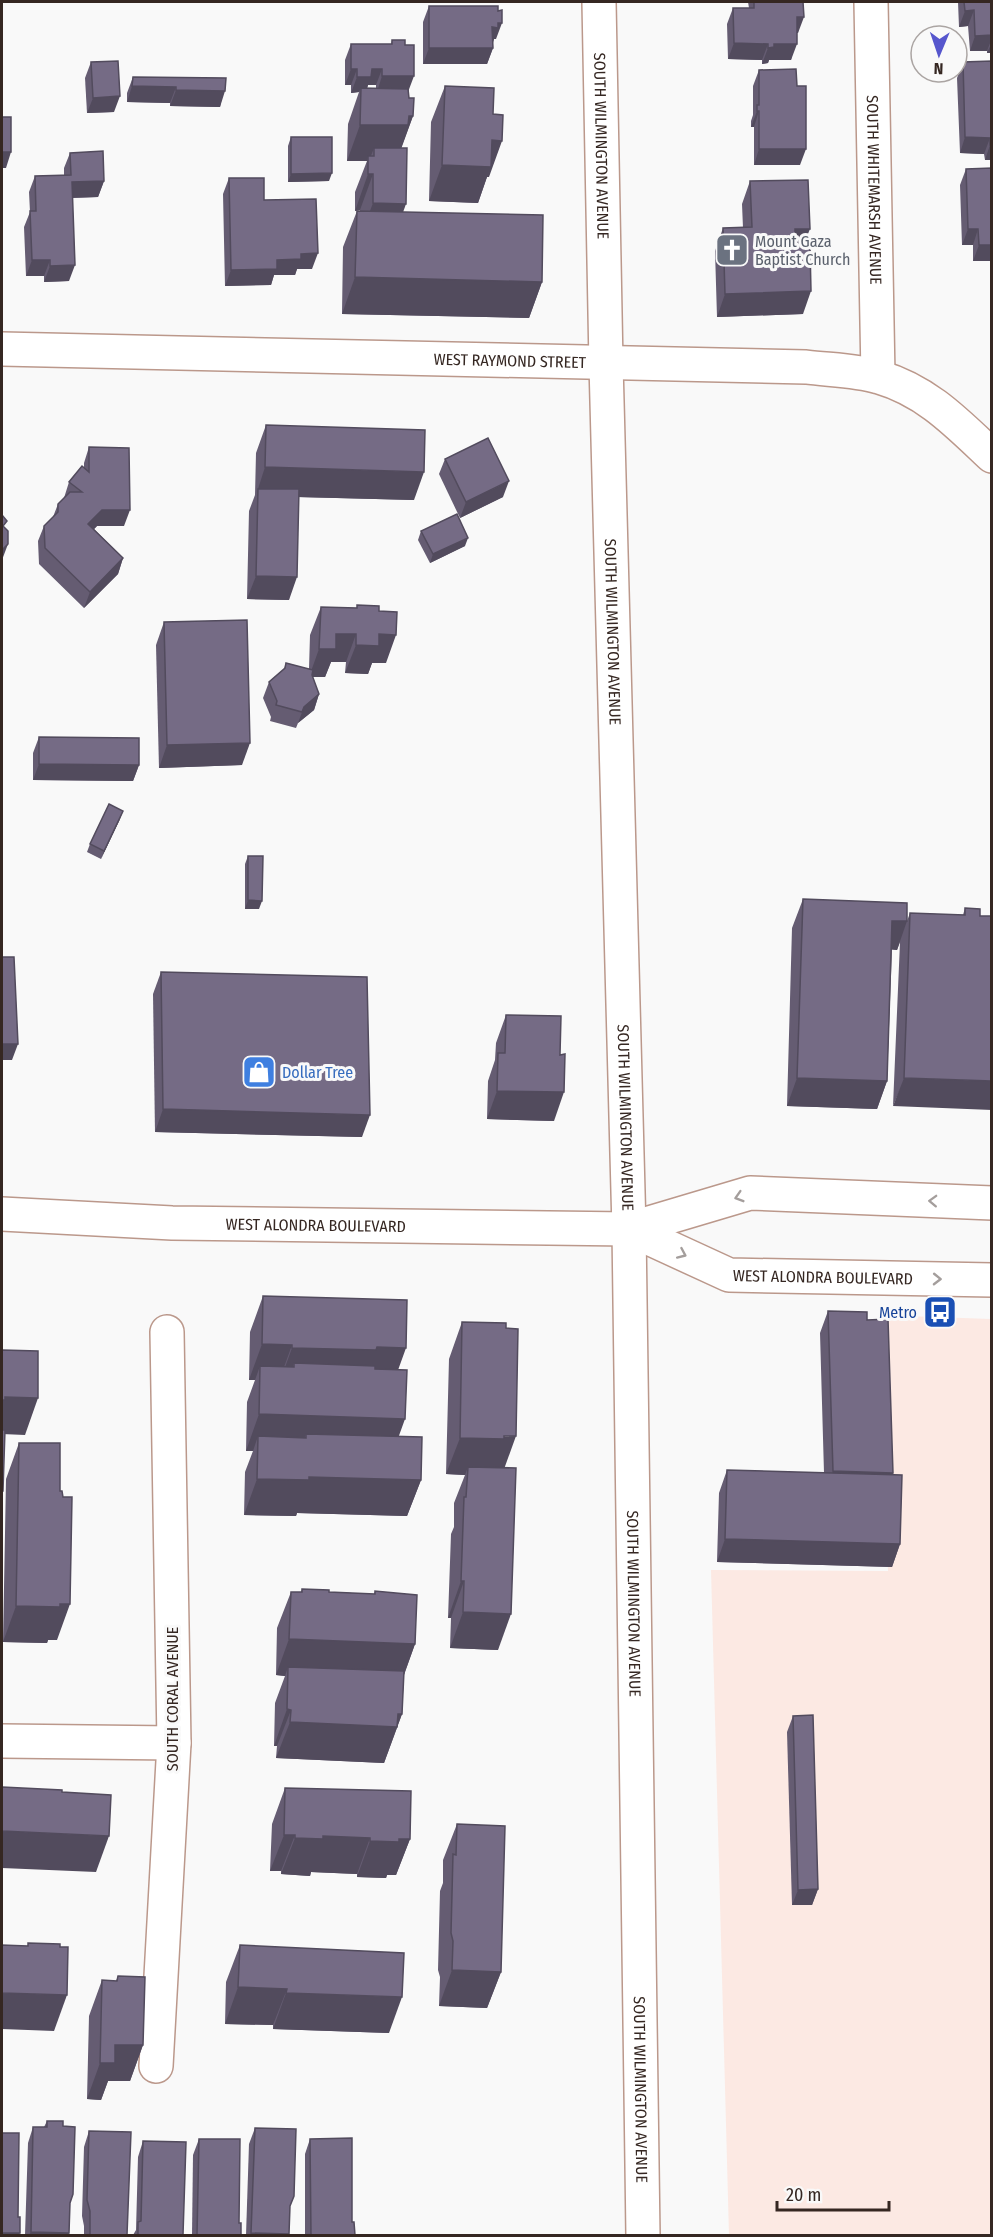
<svg xmlns="http://www.w3.org/2000/svg" width="993" height="2237" viewBox="0 0 993 2237" font-family="'Fira Sans Condensed',sans-serif">
<rect width="100%" height="100%" fill="#f9f9f9"/>
<path fill="#fce9e3" d="M878,1315L991,1319V2235H729L711,1570L888,1571Z"/>
<g fill="none" stroke-linecap="round" stroke-linejoin="round">
<defs>
<g id="street">
<path id="s1" d="M871,2L878,376"/>
<path id="s2" d="M2,349L806,367C829,370 857,370 879,377C927,391 957,423 992,456"/>
<path d="M2,1741L174,1743"/>
<path d="M156,2066L174,1743L167,1332"/>
</g>
<g id="secondary">
<path id="s3" d="M599,2L606,364L629,1229L643,2236"/>
<path id="s4" d="M2,1214L172,1223L629,1229L750,1193L992,1203"/>
<path id="s5" d="M629,1229L729,1275L992,1280"/>
</g>
</defs>
<use href="#street" stroke="#bb988b" stroke-width="36"/>
<use href="#secondary" stroke="#bb988b" stroke-width="36"/>
<use href="#street" stroke="#fff" stroke-width="33"/>
<use href="#secondary" stroke="#fff" stroke-width="33"/>
</g>
<g fill="#655c72" fill-rule="evenodd">
<path d="M748,2H803L798,33H797L791,60H769L768,63L762,64V60L728,59L727,24L733,8H749Z"/>
<path d="M958,2H992V53H987V51H970L968,26L959,27Z"/>
<path d="M429,6L496,39H494L493,43V48L487,64H423V22Z"/>
<path d="M392,40L409,92V98L413,116L401,148L403,212L542,282L529,318L342,314L343,247L357,211H360V210L355,211V192L367,161H347L348,124L359,92L351,93V85H345V60L351,44H391ZM368,85H376V88H367Z"/>
<path d="M992,61V160H985L984,154L960,153L957,78L963,62Z"/>
<path d="M91,62L114,112L87,113L85,78Z"/>
<path d="M759,70L797,86L800,165H754V127H751V121L753,115V86Z"/>
<path d="M133,77L226,78L220,107L170,106V103L127,102V93Z"/>
<path d="M445,86L489,177H487L478,203L429,201L431,122Z"/>
<path d="M291,137L329,181L288,182V146Z"/>
<path d="M70,153L104,181L98,197L72,198L69,281L44,282V276H26L24,227L30,212L29,192L35,176L64,175V168Z"/>
<path d="M966,169L992,261H973V245H962L960,185Z"/>
<path d="M229,178L264,200L312,269H297L295,275H274L271,285L225,286L223,194Z"/>
<path d="M750,181L803,247V314L717,317L715,251L723,228H743L742,204Z"/>
<path d="M266,425L414,500L299,497L289,600L247,599L249,511L255,495L256,453Z"/>
<path d="M89,447L124,526H97L94,529L123,558L118,574L84,608L39,564L38,541L44,526L53,517L58,504L64,498L69,482L84,467V463Z"/>
<path d="M445,459L503,497L460,518L439,474Z"/>
<path d="M421,531L465,546L430,563L418,540Z"/>
<path d="M357,605L379,611L386,663H372L368,674L345,673L346,662H331L325,677H312L319,694L314,710L298,723L296,728L270,721L271,717L263,698L269,682L284,669L286,663L309,669L310,635L321,607L357,608Z"/>
<path d="M164,622L242,765L159,768L156,645Z"/>
<path d="M39,737L139,765L133,781L33,780V753Z"/>
<path d="M120,819L101,859L87,852L90,844Z"/>
<path d="M248,856L259,909H245V864Z"/>
<path d="M803,899L907,921L910,913L963,915L965,908L980,909L893,1106L900,942L897,950L892,949L887,1081L877,1109L787,1106L792,928Z"/>
<path d="M161,972L362,1137L155,1132L153,994Z"/>
<path d="M506,1015L554,1121L487,1119L488,1081L495,1060L496,1043Z"/>
<path d="M263,1296L398,1370V1436L421,1480L407,1516L297,1513L296,1516L244,1515L245,1472L253,1451H246L247,1402L255,1380H249L250,1332Z"/>
<path d="M828,1311L867,1320L893,1475L900,1544L892,1567L717,1562L719,1493L727,1470L824,1473L820,1333Z"/>
<path d="M462,1322L504,1468L498,1650L450,1648L451,1618H448L451,1534L454,1527V1503L465,1475L446,1474L449,1359Z"/>
<path d="M19,1443L57,1640H48L47,1643L3,1642L6,1479Z"/>
<path d="M302,1589L329,1592L374,1594L375,1591L415,1644L404,1675L402,1714L384,1763L276,1758L277,1746H274L275,1703L285,1676L276,1675L277,1628L291,1592H301Z"/>
<path d="M793,1716L818,1889L812,1905H792L787,1732Z"/>
<path d="M285,1788L410,1839L396,1875H387L386,1878L357,1877V1874L311,1872L310,1876L281,1874V1871H270L272,1824Z"/>
<path d="M457,1824L501,1972L487,2008L439,2006L440,1977L438,1970L440,1891L443,1883V1860Z"/>
<path d="M240,1945L389,2033L273,2029V2025L225,2024L226,1982Z"/>
<path d="M118,1976L143,2045L130,2081H108L101,2100L87,2099L89,2016L102,1980L116,1981Z"/>
<path d="M47,2121L63,2126L70,2203L69,2233L68,2235H25L28,2143L33,2127H44Z"/>
<path d="M255,2128L290,2207L288,2235H246L249,2144Z"/>
<path d="M89,2131L127,2235H84V2226L82,2216L84,2147Z"/>
<path d="M199,2139L239,2223L241,2235H192L193,2155Z"/>
<path d="M310,2139L352,2222L354,2235H305V2154Z"/>
<path d="M143,2141L183,2235H133L136,2230L138,2157Z"/>
</g>
<g fill="#524b5d">
<path d="M974,10L968,26L959,27L965,11Z"/>
<path d="M797,17H804L798,33H791Z"/>
<path d="M498,23H502L496,39H494L492,44V27Z"/>
<path d="M992,35V38L987,51H970L975,36Z"/>
<path d="M992,42V53H987Z"/>
<path d="M734,43L768,44L762,60L728,59Z"/>
<path d="M774,44H797L791,60H769L768,63L762,64L768,48Z"/>
<path d="M429,48H493L487,64H423Z"/>
<path d="M351,69H357L351,85H345Z"/>
<path d="M372,69H382L376,85H368L366,92L361,88L359,92L351,93L357,77Z"/>
<path d="M382,76H414L408,92H377Z"/>
<path d="M132,86L176,87L170,103L127,102Z"/>
<path d="M176,90L225,91L220,107L170,106Z"/>
<path d="M120,96L114,112L87,113L93,98Z"/>
<path d="M757,111H759L754,127H751Z"/>
<path d="M409,116H413L400,152L374,156V148L369,161L368,156L367,161H347L360,125Z"/>
<path d="M965,137L990,138L984,154L960,153Z"/>
<path d="M492,140L502,141L489,177H487L478,203L429,201L442,165Z"/>
<path d="M990,145H992V160H985Z"/>
<path d="M759,149H806L800,165H754Z"/>
<path d="M2,152H11L6,168H2Z"/>
<path d="M332,173L329,181L288,182L291,174Z"/>
<path d="M368,174H373L360,210L355,211Z"/>
<path d="M104,181L98,197L66,198L72,182Z"/>
<path d="M373,203L406,204L393,240H359Z"/>
<path d="M795,229H810L801,251H787Z"/>
<path d="M968,229H978L973,245H962Z"/>
<path d="M979,245H992V261H973Z"/>
<path d="M318,253L312,269H297L295,275H274L271,285L225,286L231,270L301,254Z"/>
<path d="M32,260H50L44,276H26Z"/>
<path d="M75,265L69,281L44,282L50,266Z"/>
<path d="M355,277L542,282L529,318L342,314Z"/>
<path d="M811,291L803,314L717,317L725,294Z"/>
<path d="M265,467L424,472L414,500L257,496L258,489Z"/>
<path d="M509,481L503,497L460,518L466,502Z"/>
<path d="M102,510H130L124,526H97L83,540L88,524Z"/>
<path d="M468,538L465,546L430,563L433,554Z"/>
<path d="M8,544L2,560V550Z"/>
<path d="M123,558L118,574L84,608L90,592Z"/>
<path d="M256,576L297,577L289,600L247,599Z"/>
<path d="M336,634H356L346,662H331L325,677H309L319,649Z"/>
<path d="M379,634L396,635L386,663H372L368,674L345,673L356,645Z"/>
<path d="M319,694L314,710L298,723L304,707Z"/>
<path d="M250,743L242,765L159,768L167,745Z"/>
<path d="M39,764L139,765L133,781L33,780Z"/>
<path d="M123,811L120,819L101,859L104,851Z"/>
<path d="M248,900L262,901L259,909H245Z"/>
<path d="M892,921H907L897,950L882,949Z"/>
<path d="M2,1044H18L12,1060H2Z"/>
<path d="M797,1078L887,1081L877,1109L787,1106Z"/>
<path d="M904,1078L992,1081V1110L893,1106Z"/>
<path d="M497,1091L564,1092L554,1121L487,1119Z"/>
<path d="M163,1109L370,1115L362,1137L155,1132Z"/>
<path d="M262,1344L292,1345L279,1381L260,1366L255,1380H249Z"/>
<path d="M377,1347L406,1348L393,1384L294,1367V1363L287,1384H279L292,1348Z"/>
<path d="M5,1397L38,1398L25,1435L2,1434V1400Z"/>
<path d="M259,1414L405,1419L392,1455L306,1438V1434L299,1452L258,1436L253,1451H246Z"/>
<path d="M516,1436L503,1472L468,1467L465,1475L446,1474L460,1438Z"/>
<path d="M833,1471L893,1473L885,1495L825,1494Z"/>
<path d="M309,1477L421,1480L407,1516L297,1513L296,1516L244,1515L257,1479Z"/>
<path d="M725,1539L900,1544L892,1567L717,1562Z"/>
<path d="M461,1581H464L451,1618H448Z"/>
<path d="M60,1604H70L57,1640H48L47,1643L3,1642L16,1606Z"/>
<path d="M463,1612L511,1614L498,1650L450,1648Z"/>
<path d="M289,1639L415,1644L402,1680L288,1667L285,1676L276,1675Z"/>
<path d="M287,1709L291,1710L277,1746H274Z"/>
<path d="M398,1714H402L384,1763L276,1758L290,1722Z"/>
<path d="M2,1831L109,1836L96,1872L2,1868Z"/>
<path d="M284,1835H295L281,1871H270Z"/>
<path d="M323,1836L370,1838L357,1874L311,1872L310,1876L281,1874L295,1838Z"/>
<path d="M399,1839H410L396,1875H387L386,1878L357,1877L370,1841Z"/>
<path d="M818,1889L812,1905H792L798,1890Z"/>
<path d="M452,1970L501,1972L487,2008L439,2006Z"/>
<path d="M238,1987L287,1989L273,2025L225,2024Z"/>
<path d="M2,1993L67,1995L54,2031L2,2029Z"/>
<path d="M286,1993L402,1997L389,2033L273,2029Z"/>
<path d="M115,2045H143L130,2081H108L101,2100L87,2099L100,2063Z"/>
<path d="M31,2232L69,2233L68,2235H29Z"/>
<path d="M2,2233H20L19,2235H2Z"/>
<path d="M251,2233L289,2234L288,2235H250Z"/>
</g>
<g fill="#756b85" stroke="#524b5d" stroke-width="1.5">
<path d="M754,2H803L804,17H797V44H774V47L768,48V44L734,43L733,8H754Z"/>
<path d="M964,2H992V35L975,36L974,10L965,11Z"/>
<path d="M429,6H498V11L502,10V23H498V28L492,27L493,48H429Z"/>
<path d="M392,40H405V45H414V76H382V69H372L371,77H357V69H351V44H392Z"/>
<path d="M118,61L120,96L93,98L91,62Z"/>
<path d="M992,61V145H990V138L965,137L963,62Z"/>
<path d="M796,69L797,86H806V149H759V111H757V105H759V70Z"/>
<path d="M133,77L226,78L225,91L176,90V87L132,86Z"/>
<path d="M445,86L494,88L493,114L503,115L502,141L492,140L491,167L442,165Z"/>
<path d="M361,88L408,89L409,98H414L413,116H409L408,125H360Z"/>
<rect x="2" y="117" width="9" height="35"/>
<path d="M291,137H332V173L291,174Z"/>
<path d="M374,148H407L406,204L373,203V174H368V156H374Z"/>
<path d="M103,151L104,181L72,182L75,265L50,266V260H32L30,211H36L35,176L71,175L70,153Z"/>
<path d="M992,168V245H979L978,229H968L966,169Z"/>
<path d="M229,178H264V200L316,199L318,253L301,254V259L277,260V269L231,270Z"/>
<path d="M808,180L810,229H795V247H810L811,291L725,294L723,228L752,227L750,181Z"/>
<path d="M357,211L543,215L542,282L355,277Z"/>
<path d="M266,425L425,430L424,472L265,467Z"/>
<path d="M488,438L509,481L466,502L445,459Z"/>
<path d="M89,447L129,448L130,510H102L88,524L123,558L90,592L45,548L44,526L58,512V504L70,492H82L69,482L82,466L89,472Z"/>
<path d="M258,489H299L297,577L256,576Z"/>
<path d="M457,514L468,538L433,554L421,531Z"/>
<path d="M2,515L7,521L3,526L8,531V544L2,550Z"/>
<path d="M357,605L379,606V611L397,612L396,635L379,634V646L356,645V634H336V649H319L321,607L357,608Z"/>
<path d="M247,620L250,743L167,745L164,622Z"/>
<path d="M286,663L313,670L312,675L319,694L304,707L302,712L276,705L277,701L269,682L285,668Z"/>
<path d="M39,737L139,738V765L39,764Z"/>
<path d="M109,804L123,811L104,851L90,844Z"/>
<path d="M248,856H263L262,901L248,900Z"/>
<path d="M803,899L907,903V921H892L887,1081L797,1078Z"/>
<path d="M965,908L980,909V916H992V1081L904,1078L910,913L965,915Z"/>
<path d="M2,957H14L18,1044H2Z"/>
<path d="M161,972L367,977L370,1115L163,1109Z"/>
<path d="M506,1015L561,1016L560,1055L565,1054L564,1092L497,1091L498,1053H505Z"/>
<path d="M263,1296L407,1300L406,1348L377,1347L376,1350L292,1348V1345L262,1344Z"/>
<path d="M828,1311L867,1312V1320L888,1319L893,1473L833,1471Z"/>
<path d="M462,1322L506,1323V1328L518,1329L516,1436H504V1439L460,1438Z"/>
<path d="M2,1350L38,1351V1398L5,1397V1400H2Z"/>
<path d="M294,1363L375,1366V1369L407,1370L405,1419L259,1414L260,1366L294,1367Z"/>
<path d="M2,1430H5L3,1491H2Z"/>
<path d="M306,1434L422,1437L421,1480L309,1477V1480L257,1479L258,1436L306,1438Z"/>
<path d="M19,1443H60V1491H62L63,1497H72L70,1604H60V1607L16,1606Z"/>
<path d="M468,1467L516,1468L511,1614L463,1612L464,1581H461L464,1497H466Z"/>
<path d="M727,1470L902,1475L900,1544L725,1539Z"/>
<path d="M302,1589L329,1590V1592L375,1594V1591L417,1595L415,1644L289,1639L291,1592H302Z"/>
<path d="M288,1667L404,1671L402,1714H398L397,1727L290,1722L291,1710L287,1709Z"/>
<path d="M813,1715L818,1889L798,1890L793,1716Z"/>
<path d="M2,1787L62,1790V1792L111,1795L109,1836L2,1831Z"/>
<path d="M285,1788L411,1791L410,1839H399V1842L370,1841V1838L323,1836V1839L295,1838V1835H284Z"/>
<path d="M457,1824L505,1826L501,1972L452,1970L453,1941L451,1933L453,1854L456,1855Z"/>
<path d="M28,1943L60,1944V1947H68L67,1995L2,1993V1945L28,1946Z"/>
<path d="M240,1945L404,1953L402,1997L286,1993L287,1989L238,1987Z"/>
<path d="M118,1976L145,1977L143,2045H115V2063H100L102,1980L117,1981Z"/>
<path d="M47,2121H63V2126L75,2127L73,2194L70,2203L69,2233L31,2232L33,2127H47Z"/>
<path d="M255,2128L296,2129L294,2196L290,2206L289,2234L251,2233Z"/>
<path d="M89,2131L131,2132L127,2235H90V2211L87,2200Z"/>
<path d="M2,2133H19L18,2217H20V2233H2Z"/>
<path d="M352,2138V2222H354L355,2235H311L310,2139Z"/>
<path d="M199,2139H240L239,2223H241V2235H197Z"/>
<path d="M143,2141L186,2142L183,2235H138V2222L141,2221Z"/>
</g>
<defs><path id="oneway-chevron" d="M-2-3.5L2.5 0L-2 3.5" fill="none" stroke-width="1.6" stroke-linecap="round" stroke-linejoin="round" transform="scale(1.5)"/></defs>
<g stroke="#a49e9c">
<use href="#oneway-chevron" transform="translate(739 1197) rotate(163)"/>
<use href="#oneway-chevron" transform="translate(933 1201) rotate(-178)"/>
<use href="#oneway-chevron" transform="translate(682 1254) rotate(24)"/>
<use href="#oneway-chevron" transform="translate(937 1279) rotate(1)"/>
</g>
<defs>
<symbol id="church-square" viewBox="-11 -11 22 22"><rect x="-9" y="-9" width="18" height="18" rx="4" fill="#6b7280" stroke="#f9f9f9"/><path d="M-1.2-6h2.4v3.5h3.3v2.4h-3.3V6h-2.4V-.1h-3.3v-2.4h3.3Z" fill="#fff"/></symbol>
<symbol id="shop-square" viewBox="-11 -11 22 22"><rect x="-9" y="-9" width="18" height="18" rx="4" fill="#3f7fe0" stroke="#f9f9f9"/><path d="M-5-2.5h2.3a2.7 3.5 0 0 1 5.4 0H5L5.5 6h-11ZM-1.5-2.5h3a1.5 2.3 0 0 0-3 0Z" fill="#fff"/></symbol>
<symbol id="bus-square" viewBox="-11 -11 22 22"><rect x="-9" y="-9" width="18" height="18" rx="4" fill="#1a4fb4" stroke="#f9f9f9"/><path d="M-5-6H5V4H4V6H2V4H-2V6H-4V4H-5ZM-3.5-4V0h7V-4ZM-3.5 1.2v1.5H-2V1.2ZM2 1.2v1.5H3.5V1.2Z" fill="#fff"/></symbol>
</defs>
<g fill-rule="evenodd">
<use href="#church-square" x="713" y="231" width="38" height="38"/>
<use href="#shop-square" x="240" y="1053" width="38" height="38"/>
<use href="#bus-square" x="921" y="1293" width="38" height="38"/>
</g>
<g text-anchor="middle" dominant-baseline="central" stroke-width="6" stroke-linejoin="round" paint-order="stroke">
<g font-size="16" fill="#352722" stroke="#f9f9f9">
<text stroke="none"><textPath href="#s3" startOffset="144">SOUTH WILMINGTON AVENUE</textPath></text>
<text stroke="none"><textPath href="#s1" startOffset="188">SOUTH WHITEMARSH AVENUE</textPath></text>
<text stroke="none"><textPath href="#s2" startOffset="508">WEST RAYMOND STREET</textPath></text>
<text stroke="none"><textPath href="#s3" startOffset="630">SOUTH WILMINGTON AVENUE</textPath></text>
<text stroke="none"><textPath href="#s3" startOffset="1116">SOUTH WILMINGTON AVENUE</textPath></text>
<text stroke="none"><textPath href="#s4" startOffset="314">WEST ALONDRA BOULEVARD</textPath></text>
<text stroke="none"><textPath href="#s5" startOffset="204">WEST ALONDRA BOULEVARD</textPath></text>
<text stroke="none"><textPath href="#s3" startOffset="1602">SOUTH WILMINGTON AVENUE</textPath></text>
<text transform="translate(172 1699) rotate(-90)">SOUTH CORAL AVENUE</text>
<text stroke="none"><textPath href="#s3" startOffset="2088">SOUTH WILMINGTON AVENUE</textPath></text>
</g>
<g font-size="16" fill="#5b616d" stroke="#f9f9f9" text-anchor="start">
<text x="755" y="241">Mount Gaza<tspan x="755" dy="18">Baptist Church</tspan></text>
</g>
<g font-size="16" fill="#366cbe" stroke="#f9f9f9" text-anchor="start">
<text x="282" y="1072">Dollar Tree</text>
</g>
<g font-size="16" fill="#164399" stroke="#f9f9f9" text-anchor="end">
<text x="917" y="1312">Metro</text>
</g>
</g>
<rect width="993" height="2237" fill="none" stroke="#352722" stroke-width="6"/>
<g transform="translate(939 54) rotate(182)"><circle r="28" fill="#f9f9f9" stroke="#aba5a3" stroke-width="1.5"/>
<path d="M0-4.5L10 22L0 15L-10 22Z" fill="#5656cd"/>
<text y="-9" font-size="16" font-weight="bold" text-anchor="middle" fill="#352722">N</text>
</g>
<path d="M777 2201v9h112v-9" fill="none" stroke="#352722" stroke-width="3"/>
<text x="786" y="2201" font-size="18" fill="#352722" stroke="#f9f9f9" stroke-width="4.5" paint-order="stroke">20 m</text>
</svg>
